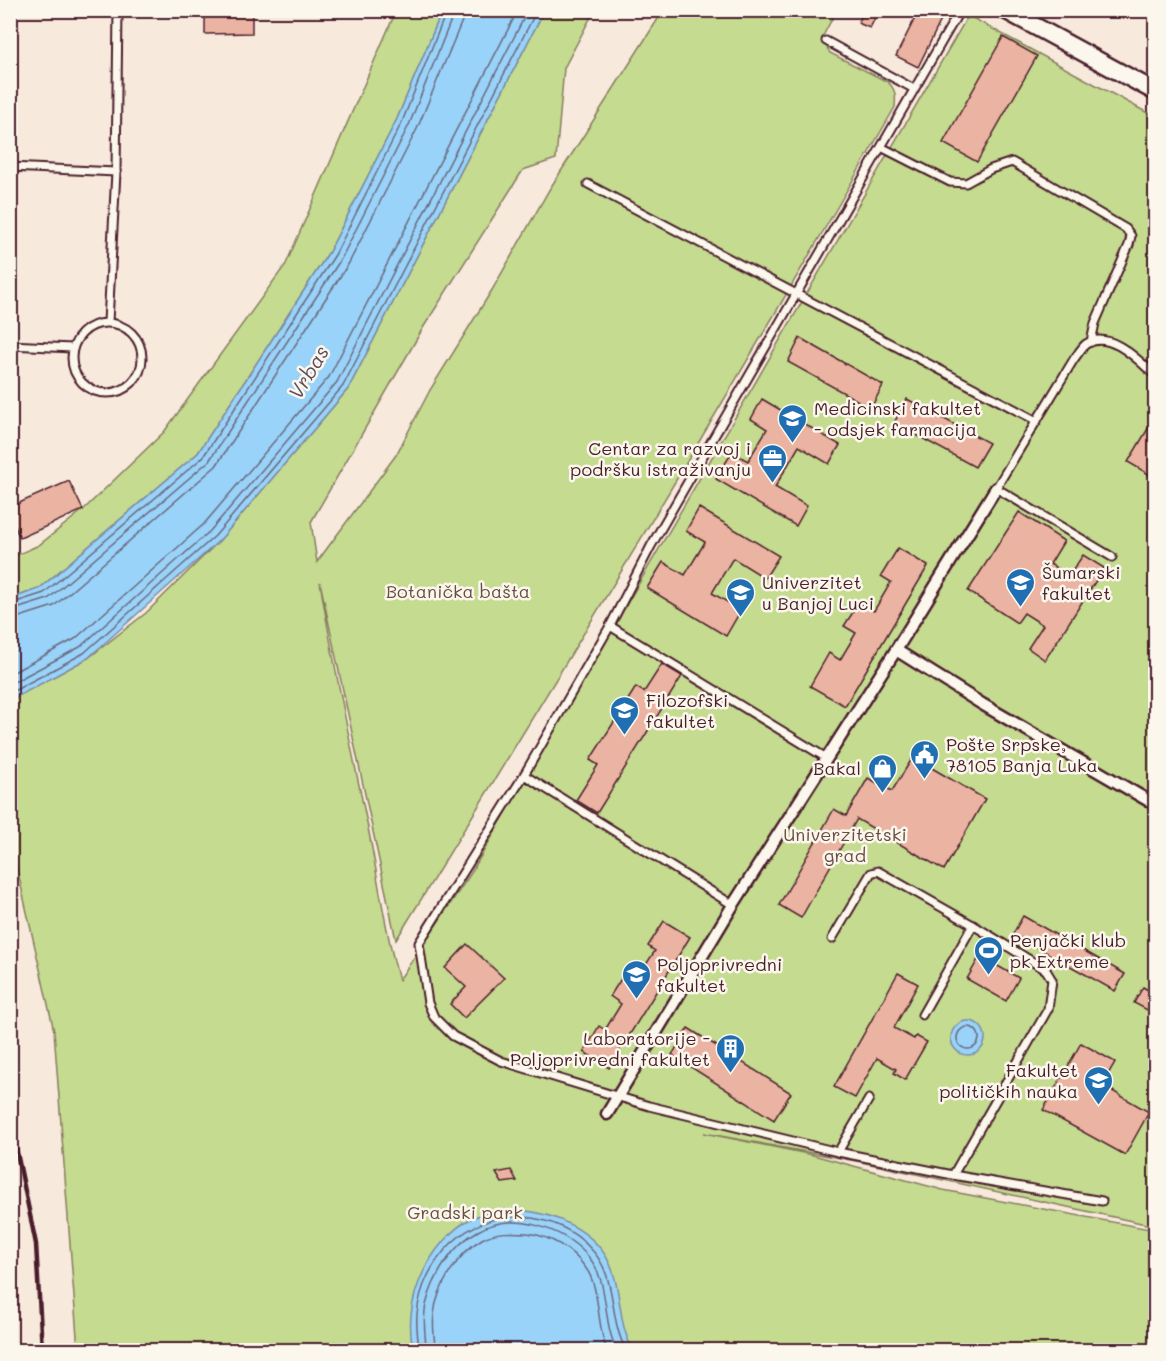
<svg xmlns="http://www.w3.org/2000/svg" width="1166" height="1361" viewBox="0 0 1166 1361" font-family="Mali,sans-serif">
<rect width="100%" height="100%" fill="#f8e9dd"/>
<filter id="ink" filterUnits="userSpaceOnUse"><feTurbulence type="fractalNoise" baseFrequency=".0167" numOctaves="2"/><feDisplacementMap in="SourceGraphic" scale="12" xChannelSelector="R" yChannelSelector="G"/><feConvolveMatrix kernelMatrix="1 2 1 2 8 2 1 2 1" color-interpolation-filters="sRGB"/></filter>
<g filter="url(#ink)">
<g fill="#c4db90" stroke="#877d5e" stroke-width="1.5">
<path d="M396,11H442L397,119L329,252L198,453L40,588L11,599L10,558L39,545L83,510L164,432L286,264Z"/>
<path d="M544,11H594L564,68L556,159L523,170L423,328L311,522L317,562L396,455L430,390L492,290L549,190L663,11H836L822,38L830,53L888,82C896,90 896,96 895,107C734,388 566,665 396,940L320,582C333,663 350,743 367,823C378,875 384,928 399,980L471,873L966,19L971,17L1155,117V1226L861,1162L704,1133L813,1155L943,1190L1155,1230V1350H78L54,1031L11,842L10,700L88,658L146,613L220,540L348,389Z"/>
</g>
<g fill="#99d3f9" stroke="#798ba7" stroke-width="1.5">
<path d="M442,11H544L348,389L220,540L88,658L11,700V599L40,588L198,453L329,252L397,119Z"/>
<circle cx="968" cy="1038" r="17"/>
<path d="M518,1210C555,1213 598,1231 612,1269C622,1296 618,1324 633,1350H414C400,1304 430,1240 472,1218C487,1211 502,1210 518,1210Z"/>
</g>
<g fill="none" stroke-linecap="round" stroke-linejoin="round">
<g stroke="#6a677d" stroke-width="1.5">
<path d="M10,604L44,593L203,457L335,255L402,122L447,10"/>
<path d="M10,611L48,599L209,461L341,259L409,125L455,10"/>
<path d="M10,620L54,606L216,466L349,263L417,129L462,21L464,10"/>
<path d="M10,674L75,639L204,524L329,377L518,10"/>
<path d="M10,684L80,647L210,531L337,382L528,10"/>
<path d="M10,693L84,653L215,536L343,386L537,10"/>
<circle cx="968" cy="1038" r="11"/>
<path d="M419,1350C418,1338 416,1327 417,1314C422,1261 467,1212 523,1217C549,1219 573,1229 591,1249C618,1276 608,1318 626,1350"/>
<path d="M426,1350C426,1335 422,1321 426,1305C433,1277 452,1245 478,1231C513,1211 562,1228 587,1255C611,1281 601,1321 617,1350"/>
<path d="M435,1350C435,1338 432,1327 434,1314C437,1287 458,1253 482,1239C496,1231 512,1232 527,1233C550,1236 572,1249 585,1267C601,1287 596,1326 607,1350"/>
</g>
</g>
<g fill="#ebb3a1" stroke="#4a1f2b" stroke-width="1.5">
<path d="M205,10H252V33L205,34Z"/>
<path d="M864,10H879L870,28L858,23Z"/>
<path d="M919,10H946L918,67L896,56Z"/>
<path d="M1003,37L1037,56L977,162L943,143Z"/>
<path d="M800,338L883,385L871,408L788,362Z"/>
<path d="M762,399L840,445L829,464L799,446L775,487L807,506L796,526L716,479L732,452L748,461L767,429L751,419Z"/>
<path d="M907,399L989,443L975,467L894,423Z"/>
<path d="M1155,417V478L1128,462Z"/>
<path d="M69,481L83,510L20,538L10,516V507Z"/>
<path d="M699,508L779,556L765,578L733,558L712,593L741,610L726,636L647,588L663,562L685,575L705,542L686,531Z"/>
<path d="M1019,512L1064,541L1050,564L1069,576L1083,555L1104,568L1045,660L1028,648L1043,625L1024,613L1017,623L968,591Z"/>
<path d="M898,548L928,566L845,706L810,686L829,653L840,660L856,633L844,626L859,603L874,611L891,582L881,576Z"/>
<path d="M662,664L682,676L597,813L576,800L598,765L590,760L636,687L644,692Z"/>
<path d="M913,757L985,799L944,870L857,819L801,918L779,905L834,809L846,816L868,778L892,791Z"/>
<path d="M1023,916L1125,974L1115,991L1013,934Z"/>
<path d="M664,921L690,937L609,1068L584,1052L599,1026L605,1030L621,1004L610,996L626,971L637,978L655,951L648,946Z"/>
<path d="M467,944L504,978L464,1018L450,1004L466,987L445,968Z"/>
<path d="M980,956L1019,978L1006,1001L967,979Z"/>
<path d="M898,973L918,984L894,1028L914,1039L916,1036L927,1042L905,1080L894,1073L896,1069L877,1058L855,1098L834,1087Z"/>
<path d="M1143,987L1155,994V1014L1134,1003Z"/>
<path d="M688,1028L791,1093L774,1120L672,1055Z"/>
<path d="M1081,1043L1115,1062L1102,1085L1149,1112L1125,1155L1043,1110Z"/>
<path d="M511,1170L517,1181L502,1183L496,1173Z"/>
</g>
<g fill="none" stroke-linecap="round" stroke-linejoin="round">
<defs>
<g id="service">
<path d="M826,41L914,89"/>
<path d="M883,148L950,182L966,183L991,169L1012,162L1126,229L1131,236L1129,245L1095,323L1091,342"/>
<path d="M10,167L116,172"/>
<path d="M588,184L1037,421"/>
<path d="M108,322L116,172L118,10"/>
<circle cx="107" cy="358" r="35"/>
<path d="M10,345L72,348"/>
<path d="M10,499L11,500"/>
<path d="M1112,557L996,488L1074,359C1078,354 1082,347 1086,344C1110,329 1139,361 1156,376"/>
<path d="M610,626L828,759"/>
<path d="M524,775L733,905"/>
<path d="M832,939L871,873L878,871L973,925"/>
<path d="M869,1099L838,1152L649,1106L501,1061L453,1036L434,1017L428,1003L419,943L524,775L610,626L651,546L960,10"/>
<path d="M838,1152L953,1175L1048,1009L1052,980L1046,970L973,925L922,1015"/>
<path d="M953,1175L1102,1201"/>
</g>
<g id="pedestrian">
<path d="M896,650L996,488"/>
<path d="M607,1114L733,905L896,650L982,704L1156,805"/>
</g>
<path id="tertiary" d="M1005,10L1156,92"/>
</defs>
<use href="#service" stroke="#4a1f2b" stroke-width="11"/>
<use href="#pedestrian" stroke="#4a1f2b" stroke-width="15"/>
<use href="#tertiary" stroke="#4a1f2b" stroke-width="21"/>
<use href="#service" stroke="#fbf7ec" stroke-width="7"/>
<use href="#pedestrian" stroke="#fbf7ec" stroke-width="10"/>
<use href="#tertiary" stroke="#fbf7ec" stroke-width="16"/>
<path stroke="#4a1f2b" stroke-width="4.5" d="M10,1119L36,1244L42,1350"/>
</g>
</g>
<defs>
<symbol id="university-pin" viewBox="-11 -11 22 30"><path d="M0 17L-7.5 6A9.5 9.5 0 1 1 7.5 6Z" fill="#1f6fb2" stroke="#fbf7ec"/><path d="M0-5L7-2L0 1L-7-2ZM-4 1L0 2.5L4 1V4Q0 6-4 4Z" fill="#fff"/></symbol>
<symbol id="office-pin" viewBox="-11 -11 22 30"><path d="M0 17L-7.5 6A9.5 9.5 0 1 1 7.5 6Z" fill="#1f6fb2" stroke="#fbf7ec"/><path d="M-6-3h4V-5.5h4V-3h4V5H-6ZM-1-4.5V-3h2v-1.5ZM-6 0V1H6V0Z" fill="#fff"/></symbol>
<symbol id="civic-pin" viewBox="-11 -11 22 30"><path d="M0 17L-7.5 6A9.5 9.5 0 1 1 7.5 6Z" fill="#1f6fb2" stroke="#fbf7ec"/><path d="M-.6-6.5H3V-4.5H.6V-3L4-1V1h2V6H-6V1h2V-1L-.6-3ZM-1.2 2.5V6h2.4V2.5Z" fill="#fff"/></symbol>
<symbol id="shop-pin" viewBox="-11 -11 22 30"><path d="M0 17L-7.5 6A9.5 9.5 0 1 1 7.5 6Z" fill="#1f6fb2" stroke="#fbf7ec"/><path d="M-5-2.5h2.3a2.7 3.5 0 0 1 5.4 0H5L5.5 6h-11ZM-1.5-2.5h3a1.5 2.3 0 0 0-3 0Z" fill="#fff"/></symbol>
<symbol id="stadium-pin" viewBox="-11 -11 22 30"><path d="M0 17L-7.5 6A9.5 9.5 0 1 1 7.5 6Z" fill="#1f6fb2" stroke="#fbf7ec"/><path d="M0-5a6.5 5 0 1 0 0 10a6.5 5 0 1 0 0-10ZM-3.5-1.8h7v3.6h-7Z" fill="#fff"/></symbol>
<symbol id="building-pin" viewBox="-11 -11 22 30"><path d="M0 17L-7.5 6A9.5 9.5 0 1 1 7.5 6Z" fill="#1f6fb2" stroke="#fbf7ec"/><path d="M-4-6H4V6H1V3H-1V6H-4ZM-2.5-4.3h1.7v1.8h-1.7ZM.8-4.3h1.7v1.8H.8ZM-2.5-1h1.7V.8h-1.7ZM.8-1h1.7V.8H.8Z" fill="#fff"/></symbol>
</defs>
<g fill-rule="evenodd">
<use href="#university-pin" x="776" y="402" width="33" height="45"/>
<use href="#office-pin" x="756" y="442" width="33" height="45"/>
<use href="#university-pin" x="1004" y="566" width="33" height="45"/>
<use href="#university-pin" x="724" y="576" width="33" height="45"/>
<use href="#university-pin" x="608" y="694" width="33" height="45"/>
<use href="#civic-pin" x="908" y="738" width="33" height="45"/>
<use href="#shop-pin" x="866" y="752" width="33" height="45"/>
<use href="#stadium-pin" x="972" y="934" width="33" height="45"/>
<use href="#university-pin" x="620" y="958" width="33" height="45"/>
<use href="#building-pin" x="714" y="1032" width="33" height="45"/>
<use href="#university-pin" x="1082" y="1064" width="33" height="45"/>
</g>
<g text-anchor="middle" dominant-baseline="central" stroke-width="5" stroke-linejoin="round" paint-order="stroke">
<g font-size="18" fill="#4a1f2b" stroke="#fbf7ec" text-anchor="start">
<text x="814" y="408">Medicinski fakultet<tspan x="814" dy="21">- odsjek farmacija</tspan></text>
<text x="751" y="448" text-anchor="end">Centar za razvoj i<tspan x="751" dy="21">podršku istraživanju</tspan></text>
<text x="1042" y="572">Šumarski<tspan x="1042" dy="21">fakultet</tspan></text>
<text x="762" y="582">Univerzitet<tspan x="762" dy="21">u Banjoj Luci</tspan></text>
<text x="646" y="700">Filozofski<tspan x="646" dy="21">fakultet</tspan></text>
<text x="946" y="744">Pošte Srpske,<tspan x="946" dy="21">78105 Banja Luka</tspan></text>
<text x="861" y="768" text-anchor="end">Bakal</text>
<text x="1010" y="940">Penjački klub<tspan x="1010" dy="21">pk Extreme</tspan></text>
<text x="657" y="964">Poljoprivredni<tspan x="657" dy="21">fakultet</tspan></text>
<text x="710" y="1038" text-anchor="end">Laboratorije -<tspan x="710" dy="21">Poljoprivredni fakultet</tspan></text>
<text x="1078" y="1070" text-anchor="end">Fakultet<tspan x="1078" dy="21">političkih nauka</tspan></text>
</g>
<g font-size="18" fill="#684e44" stroke="#fbf7ec">
<text x="458" y="591">Botanička bašta</text>
<text x="845" y="834">Univerzitetski<tspan x="845" dy="21">grad</tspan></text>
<text x="465" y="1212">Gradski park</text>
</g>
<g font-size="20" font-style="italic" fill="#5e4c5e" stroke="#fbf7ec">
<text transform="translate(308 372) rotate(-59)">Vrbas</text>
</g>
</g>
<rect width="1166" height="1361" fill="none" stroke="#fbf7ec" stroke-width="36"/>
<rect x="18" y="18" width="1130" height="1325" fill="none" stroke="#4a1f2b" stroke-width="2" filter="url(#ink)"/>
</svg>
